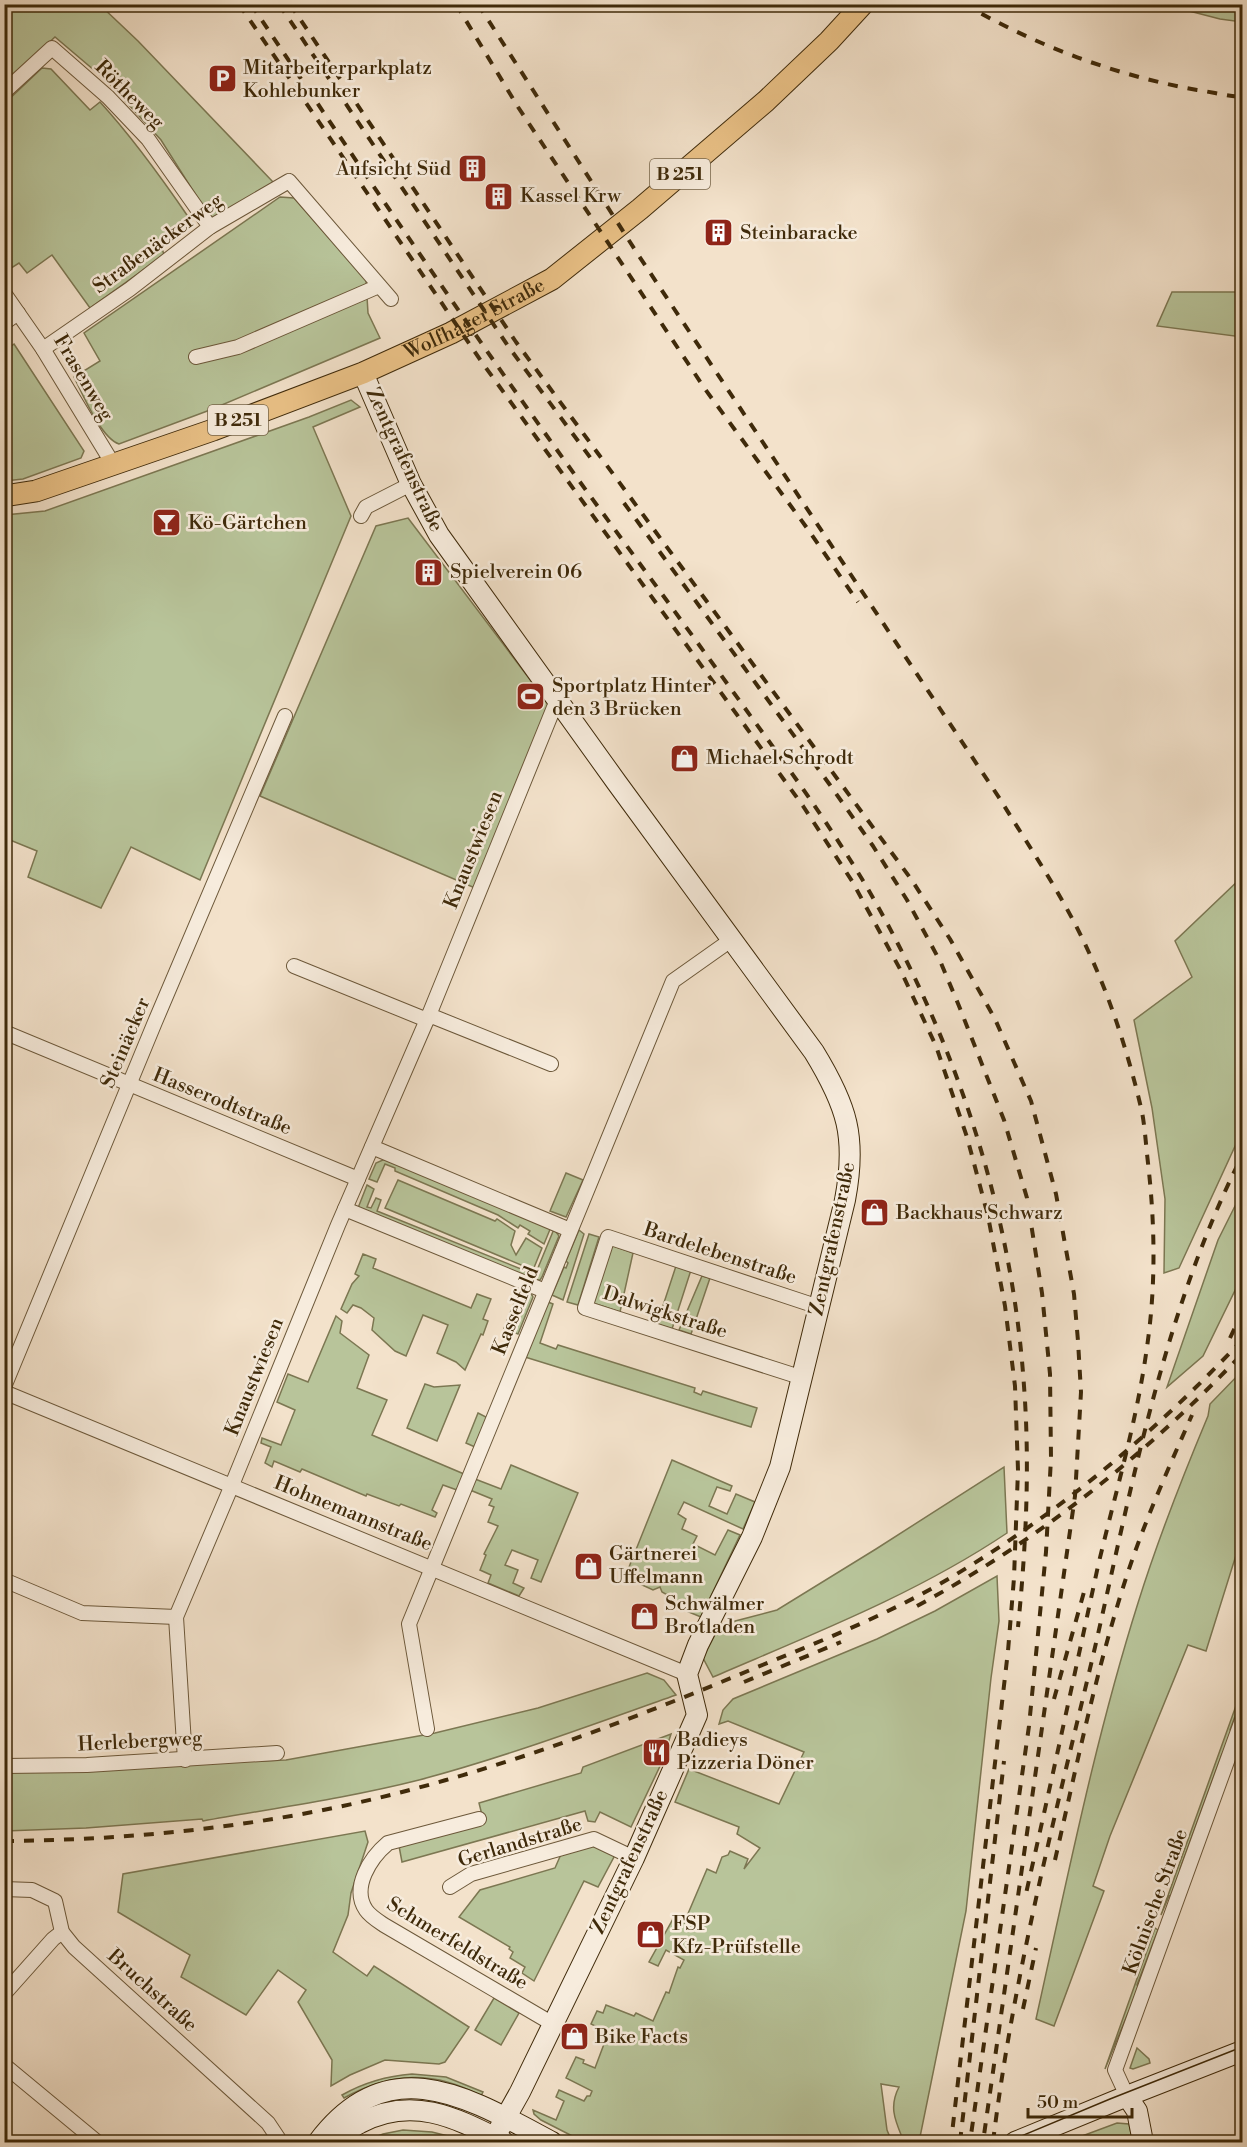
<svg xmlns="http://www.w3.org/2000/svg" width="1247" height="2147" viewBox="0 0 1247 2147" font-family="'Libre Bodoni',serif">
<rect width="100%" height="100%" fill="#f3e2cb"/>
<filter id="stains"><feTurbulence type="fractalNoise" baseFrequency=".00333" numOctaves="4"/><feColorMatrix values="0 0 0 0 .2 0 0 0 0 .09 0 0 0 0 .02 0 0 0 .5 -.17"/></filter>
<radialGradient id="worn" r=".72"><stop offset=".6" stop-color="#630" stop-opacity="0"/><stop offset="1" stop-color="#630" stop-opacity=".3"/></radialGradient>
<g fill="#b8c49a" stroke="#7c7752" stroke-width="1.5">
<path d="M5,5H100L138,41L274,183L215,219L209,216L161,140L108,82L55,37L5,83Z"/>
<path d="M1166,5H1242V22L1220,19Z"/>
<path d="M42,68L51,69L90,110L100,102C133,138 161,177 189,218L190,226L162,248L164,255L90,308L52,255L27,273L19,263L5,272V103Z"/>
<path d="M280,197L294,198L366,280L368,313L380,338L210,410L119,444C101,438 83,395 74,377L100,361L84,333Z"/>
<path d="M1172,292H1242V337L1157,326Z"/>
<path d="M14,344L84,451L81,458L23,479L5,481V351Z"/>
<path d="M351,400L360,407L313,427L351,516L200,880L131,847L101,908L28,877L37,851L5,838V515L45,511L309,417Z"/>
<path d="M408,518L550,706L475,888L260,796L376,526Z"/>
<path d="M1242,877V1131L1179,1268L1164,1273L1165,1199L1152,1108L1134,1020L1192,977L1175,941Z"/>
<path d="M385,1159L551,1227L544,1244L528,1234L530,1231L520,1225L518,1228L498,1215L395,1171V1168L385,1164L377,1182L369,1179L376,1163Z"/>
<path d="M566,1173L583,1180L566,1217L550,1211Z"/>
<path d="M398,1180L495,1221L497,1219L515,1231L511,1245L516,1255L526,1238L542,1248L533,1270L385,1208Z"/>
<path d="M367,1185L374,1189L367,1207L371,1208L376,1198L381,1200L377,1211L531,1273L529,1279L358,1208Z"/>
<path d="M1242,1192V1276L1203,1356L1167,1387L1218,1240Z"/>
<path d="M554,1229L559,1236L542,1277L540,1280H533Z"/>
<path d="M579,1230L584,1234L563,1300L552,1295L564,1267L566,1268L568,1263L566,1261Z"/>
<path d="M589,1234L599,1237L578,1305L567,1302Z"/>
<path d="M611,1245L633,1253L620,1312L593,1303Z"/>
<path d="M363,1254L376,1259L373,1268L471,1308L477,1294L491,1299L483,1319L488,1321L483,1335L481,1334L465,1370L456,1362L437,1353L448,1325L423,1315L406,1356L395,1351L372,1330L374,1318L361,1308L353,1305L347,1313L341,1309L352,1284L359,1276L355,1274Z"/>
<path d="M676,1266L691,1270L672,1329L657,1324Z"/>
<path d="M702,1276L710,1278L691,1334L679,1330Z"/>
<path d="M520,1289L532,1295L533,1297L518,1334L504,1328Z"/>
<path d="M548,1302L553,1304L540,1343L556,1349L558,1345L695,1388L694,1392L701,1395L703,1391L757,1408L751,1427L525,1357Z"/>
<path d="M336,1316L342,1321L340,1333L369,1355L357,1388L387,1400L372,1435L464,1474L457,1490L443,1485L432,1510L437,1513L435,1517L401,1504L399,1506L367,1494L366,1496L302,1469L300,1472L274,1461L272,1467L265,1463L271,1447L261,1443L262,1438L281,1445L295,1410L277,1402L288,1374L308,1382Z"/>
<path d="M1242,1371V1536L1206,1651L1188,1645L1110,1836L1093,1886L1104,1891L1054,2026L1036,2019C1067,1880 1095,1739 1138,1603C1158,1539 1182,1478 1208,1416L1210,1404Z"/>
<path d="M425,1384L434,1387L460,1385L437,1441L407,1428Z"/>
<path d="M478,1413L488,1418L475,1447L466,1443Z"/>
<path d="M672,1460L732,1486L730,1491L717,1487L709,1506L727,1514L736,1494L755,1502L743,1529L684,1502L678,1514L686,1519L682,1529L697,1536L693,1544L715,1555L728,1530L740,1535L701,1617L674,1606L671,1597L662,1592L660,1587L653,1590L625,1577Z"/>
<path d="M511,1465L578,1493L541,1582L531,1578L538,1560L512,1550L505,1565L518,1570L513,1583L524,1588L519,1596L488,1583L491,1575L480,1570L486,1555L484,1554L498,1526L488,1522L494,1507L489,1505L492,1499L470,1490L475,1479L501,1489Z"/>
<path d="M1004,1467L1007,1533C916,1594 813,1634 713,1677L703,1658L720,1625L777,1610L876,1549Z"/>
<path d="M997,1576L999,1621L991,1678L966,1911L919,2142H904C896,2122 888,2108 899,2087L881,2084L887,2130L892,2142H584L541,2120L534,2114L533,2110L556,2120L564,2101L556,2097L559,2090L584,2101L587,2096H590L592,2091L566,2078L576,2057L584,2060L583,2063L595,2068L607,2036L598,2031L599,2028L591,2024L597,2011L603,2013L606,2005L634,2016L636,2013L653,2021L666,1992L669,1993L678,1967L680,1968L684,1960L666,1950L658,1966L649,1962L673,1919L684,1923L707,1869L716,1873L722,1857L728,1855L730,1851L748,1859L744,1869L760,1848L737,1834L739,1827L675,1802L689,1769L779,1804L804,1752L728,1721L719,1724L723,1710L733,1699L877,1639L935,1611Z"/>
<path d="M647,1673L664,1680L676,1695C591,1725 506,1757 419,1780C348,1798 275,1808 203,1821L202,1819L86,1828L5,1831L4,1770L286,1760L435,1733L538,1708Z"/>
<path d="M1242,1689V1697L1230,1730L1234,1732L1227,1752L1222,1754L1180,1869L1183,1872L1174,1895L1169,1896L1161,1915Z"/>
<path d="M671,1734L662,1762L631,1827L600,1812L595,1822L588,1821L585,1811L402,1862L399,1846L484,1823L479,1803L581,1773L583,1767Z"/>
<path d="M365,1831L368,1842L351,1893L348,1915L333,1952L367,1976L374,1966L469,2027L445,2062L439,2064L385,2060L350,2075L331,2086L332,2060L298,2002L306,1990L278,1970L246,2015L181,1977L190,1955L118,1912L123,1874Z"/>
<path d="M590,1843L615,1855L598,1887L584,1881L534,1981L522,1973L525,1967L510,1958L513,1952L509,1949L510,1947L459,1917L480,1890L555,1868L562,1852Z"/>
<path d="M1155,1928L1158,1930L1137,1985L1140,1987L1131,2013H1128L1105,2069Z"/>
<path d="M494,1998L519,2013L501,2045L475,2030Z"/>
<path d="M1137,2048L1149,2059L1150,2063L1133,2069L1130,2068Z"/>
<path d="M412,2074L446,2077L483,2092L481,2096C434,2070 391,2072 344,2098L342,2095C365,2082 386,2076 412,2074Z"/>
<path d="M1117,2123L1129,2124L1133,2142H1066Z"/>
<path d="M403,2130L432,2132L448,2136L445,2142H363L383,2134Z"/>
</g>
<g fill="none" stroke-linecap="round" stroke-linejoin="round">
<defs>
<g id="street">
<path d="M4,92L52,48L108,97L148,139L210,227"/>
<path d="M4,293L43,349L113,464"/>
<path d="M4,323L18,313"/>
<path d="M43,349L130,289L210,227L289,181L391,299"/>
<path d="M196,357L238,347L379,286"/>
<path d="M361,516L366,507L411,484"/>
<path d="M294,966L427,1020"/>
<path d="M429,1015L551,1064"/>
<path d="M4,1032L358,1179"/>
<path d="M372,1147L570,1230"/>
<path d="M345,1209L545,1291"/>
<path d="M803,1378L585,1308L608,1237L819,1307"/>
<path d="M4,1387L155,1022L285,716"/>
<path d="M4,1392L687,1674"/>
<path d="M4,1580L82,1613L176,1617"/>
<path d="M427,1729L409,1624L673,981L731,940"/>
<path d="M185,1760L176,1617L232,1485L338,1225L429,1015L557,700"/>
<path d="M4,1766L87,1765L277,1753"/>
<path d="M479,1819L388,1843C370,1858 351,1888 366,1910C370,1916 378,1921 384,1925L553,2024"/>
<path d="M450,1887L471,1874L594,1839L634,1858"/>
<path d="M4,1889L32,1890L55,1901L62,1932L74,1947L268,2123L278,2138"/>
<path d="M4,1994L53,1939L62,1932"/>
<path d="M4,2065L97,2142"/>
<path d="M1127,2096L1115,2070L1242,1720"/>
</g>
<g id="secondary">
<path d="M363,373L411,484L439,535L617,783L814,1052C847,1106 857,1137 845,1200L780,1467L752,1537L698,1645L687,1674L697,1715L634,1858L520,2092L492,2142"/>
<path d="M1127,2096L1137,2111L1143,2142"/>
<path d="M318,2142C389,2047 469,2098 552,2142"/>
<path d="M334,2142C342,2136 351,2127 360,2123C413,2095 456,2118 504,2142"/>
<path d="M1015,2142L1127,2096L1242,2051"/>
</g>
<g id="primary">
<path id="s1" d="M4,496L36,491L213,430L363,373L451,333L552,279L640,209L766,101L829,41L863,4"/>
</g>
</defs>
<use href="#street" stroke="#6c583a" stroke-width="16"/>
<use href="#secondary" stroke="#3f2a0a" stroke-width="22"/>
<use href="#primary" stroke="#3f2a0a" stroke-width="23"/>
<use href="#street" stroke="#f7ecdd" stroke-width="14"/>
<use href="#secondary" stroke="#f7ecdd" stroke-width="20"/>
<use href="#primary" stroke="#eac186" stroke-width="21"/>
<path stroke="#3f2a0a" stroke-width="1.5" d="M1007,2142L1110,2099L1242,2047"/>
<g stroke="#3f2a0a" stroke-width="4" stroke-dasharray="10 10" stroke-linecap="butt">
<path d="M239,4L481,361L803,806L852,881L900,969L936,1046L967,1137L988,1216L1005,1306L1015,1386L1018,1470L1014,1578L1008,1651L951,2142"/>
<path d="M251,4C361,169 472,333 588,493C643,568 698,643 752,718C790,770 828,823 862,879C953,1032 1012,1208 1024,1386C1030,1466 1026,1547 1018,1627"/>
<path d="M279,4L508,346L595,464"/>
<path d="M290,4L516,342L911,879L950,939L995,1019L1031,1101L1056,1194L1074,1294L1078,1341L1081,1392L1075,1496L983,2142"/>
<path d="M456,4L518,107L705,389L807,528L858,602"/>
<path d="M478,4L637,253L1000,799C1025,840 1052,880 1074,922C1105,981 1127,1047 1142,1112C1145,1128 1146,1146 1148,1163C1155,1224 1156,1286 1147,1347C1137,1421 1115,1494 1098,1566C1074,1677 1050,1788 1025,1898"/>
<path d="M964,4C1037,46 1114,75 1197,90C1212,92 1227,96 1242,97"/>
<path d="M624,503L830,785L873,846L907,900L941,963L959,1006L1004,1120L1027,1198L1042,1293L1050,1374L1051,1458L1046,1552L1029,1726L970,2142"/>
<path d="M1230,1338L1242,1313"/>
<path d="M917,1606C1039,1540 1147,1454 1242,1354"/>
<path d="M744,1682L841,1642"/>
<path d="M1054,1699L1084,1592"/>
<path d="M4,1841C139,1840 276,1825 406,1791C517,1762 625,1722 731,1678C805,1647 881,1619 950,1578C1058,1514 1157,1431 1242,1340"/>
<path d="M1055,1860C1077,1764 1097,1666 1128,1572C1146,1518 1169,1467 1192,1415"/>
<path d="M1023,2009L1036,1948"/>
<path d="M960,2142L1004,1761"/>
<path d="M993,2142C1013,1978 1055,1816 1093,1656C1132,1487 1163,1312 1242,1156"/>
</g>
</g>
<defs>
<symbol id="parking-square" viewBox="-11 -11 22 22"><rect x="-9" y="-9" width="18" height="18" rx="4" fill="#8f2418" stroke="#f7ecdd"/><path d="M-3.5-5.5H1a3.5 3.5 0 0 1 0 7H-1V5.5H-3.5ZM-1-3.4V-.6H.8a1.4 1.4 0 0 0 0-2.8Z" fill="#fff"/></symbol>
<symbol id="building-square" viewBox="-11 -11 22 22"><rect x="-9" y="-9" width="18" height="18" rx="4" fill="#8f2418" stroke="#f7ecdd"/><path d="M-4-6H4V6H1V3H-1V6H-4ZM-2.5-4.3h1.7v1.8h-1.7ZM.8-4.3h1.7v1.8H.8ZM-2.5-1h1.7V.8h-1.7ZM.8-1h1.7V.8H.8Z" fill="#fff"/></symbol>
<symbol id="bar-square" viewBox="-11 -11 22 22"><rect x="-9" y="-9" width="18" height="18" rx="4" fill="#8f2418" stroke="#f7ecdd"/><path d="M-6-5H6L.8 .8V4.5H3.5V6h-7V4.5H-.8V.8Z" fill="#fff"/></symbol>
<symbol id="stadium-square" viewBox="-11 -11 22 22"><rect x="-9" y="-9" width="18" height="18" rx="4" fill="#8f2418" stroke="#f7ecdd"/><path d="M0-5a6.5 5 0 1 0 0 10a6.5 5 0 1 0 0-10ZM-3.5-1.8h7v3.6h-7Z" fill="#fff"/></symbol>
<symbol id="shop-square" viewBox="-11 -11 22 22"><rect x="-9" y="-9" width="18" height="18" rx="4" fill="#8f2418" stroke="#f7ecdd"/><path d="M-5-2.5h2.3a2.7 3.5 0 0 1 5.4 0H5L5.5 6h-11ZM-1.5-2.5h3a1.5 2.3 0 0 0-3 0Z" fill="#fff"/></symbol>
<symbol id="restaurant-square" viewBox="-11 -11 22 22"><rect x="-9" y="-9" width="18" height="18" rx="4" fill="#8f2418" stroke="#f7ecdd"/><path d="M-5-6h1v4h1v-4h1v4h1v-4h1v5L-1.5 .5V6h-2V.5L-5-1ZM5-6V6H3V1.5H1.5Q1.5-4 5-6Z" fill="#fff"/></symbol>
</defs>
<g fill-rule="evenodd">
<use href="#parking-square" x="206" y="62" width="33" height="33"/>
<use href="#building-square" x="456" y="152" width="33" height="33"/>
<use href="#building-square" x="482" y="180" width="33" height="33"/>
<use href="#building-square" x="702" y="216" width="33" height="33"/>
<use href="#bar-square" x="150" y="506" width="33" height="33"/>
<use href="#building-square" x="412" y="556" width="33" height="33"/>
<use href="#stadium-square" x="514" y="680" width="33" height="33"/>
<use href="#shop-square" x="668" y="742" width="33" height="33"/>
<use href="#shop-square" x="858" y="1196" width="33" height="33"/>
<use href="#shop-square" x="572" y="1550" width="33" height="33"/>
<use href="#shop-square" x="628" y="1600" width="33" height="33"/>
<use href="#restaurant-square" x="640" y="1736" width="33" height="33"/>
<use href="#shop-square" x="634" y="1918" width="33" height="33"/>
<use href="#shop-square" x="558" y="2020" width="33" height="33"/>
</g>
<g text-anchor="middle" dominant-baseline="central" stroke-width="5" stroke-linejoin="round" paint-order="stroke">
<g fill="#f7ecdd" stroke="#766449" stroke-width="1.5">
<rect x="650" y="159" width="60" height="30" rx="4.5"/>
<rect x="208" y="405" width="60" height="30" rx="4.5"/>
</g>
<g font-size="18" font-weight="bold" fill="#3f2a0a">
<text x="680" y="174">B 251</text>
<text x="238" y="420">B 251</text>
</g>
<g font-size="20" fill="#3f2a0a" stroke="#f7ecdd" text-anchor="start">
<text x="243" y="68">Mitarbeiterparkplatz<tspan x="243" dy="23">Kohlebunker</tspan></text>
<text x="451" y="169" text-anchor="end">Aufsicht Süd</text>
<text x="520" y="196">Kassel Krw</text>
<text x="740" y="233">Steinbaracke</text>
<text x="188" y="523">Kö-Gärtchen</text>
<text x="450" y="572">Spielverein 06</text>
<text x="552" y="686">Sportplatz Hinter<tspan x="552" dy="23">den 3 Brücken</tspan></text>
<text x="706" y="758">Michael Schrodt</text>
<text x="896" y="1213">Backhaus Schwarz</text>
<text x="609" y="1554">Gärtnerei<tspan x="609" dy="23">Uffelmann</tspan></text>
<text x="665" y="1604">Schwälmer<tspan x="665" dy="23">Brotladen</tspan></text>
<text x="677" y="1740">Badieys<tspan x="677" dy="23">Pizzeria Döner</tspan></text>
<text x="672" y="1924">FSP<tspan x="672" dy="23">Kfz-Prüfstelle</tspan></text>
<text x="595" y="2037">Bike Facts</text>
</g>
<g font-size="20" fill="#3f2a0a" stroke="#f7ecdd">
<text transform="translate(129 95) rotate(45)">Rötheweg</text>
<text transform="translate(158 244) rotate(-36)">Straßenäckerweg</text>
<text stroke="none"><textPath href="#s1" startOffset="504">Wolfhager Straße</textPath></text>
<text transform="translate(83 378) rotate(59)">Frasenweg</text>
<text transform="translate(404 460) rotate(65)">Zentgrafenstraße</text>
<text transform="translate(474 850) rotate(-68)">Knaustwiesen</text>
<text transform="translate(126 1043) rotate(-67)">Steinäcker</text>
<text transform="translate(222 1102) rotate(22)">Hasserodtstraße</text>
<text transform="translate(833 1239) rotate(-78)">Zentgrafenstraße</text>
<text transform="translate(720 1254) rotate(18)">Bardelebenstraße</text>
<text transform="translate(516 1311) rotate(-68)">Kasselfeld</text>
<text transform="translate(665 1313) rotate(18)">Dalwigkstraße</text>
<text transform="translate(255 1377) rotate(-68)">Knaustwiesen</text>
<text transform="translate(353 1514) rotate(22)">Hohnemannstraße</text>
<text transform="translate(140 1742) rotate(-3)">Herlebergweg</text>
<text transform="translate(520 1843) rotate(-17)">Gerlandstraße</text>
<text transform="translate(630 1862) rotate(-65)">Zentgrafenstraße</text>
<text transform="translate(1156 1902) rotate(-70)">Kölnische Straße</text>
<text transform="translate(457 1944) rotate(31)">Schmerfeldstraße</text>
<text transform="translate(152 1991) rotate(42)">Bruchstraße</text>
</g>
</g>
<rect width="1247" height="2147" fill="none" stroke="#f3e2cb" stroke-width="24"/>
<rect x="6" y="6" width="1235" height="2135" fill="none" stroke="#3f2a0a" stroke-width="3"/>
<rect x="12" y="12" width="1223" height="2123" fill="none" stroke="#3f2a0a" stroke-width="1.5"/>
<path d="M1028 2108v9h104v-9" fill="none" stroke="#3f2a0a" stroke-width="3"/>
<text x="1037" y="2108" font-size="18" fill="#3f2a0a" stroke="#f7ecdd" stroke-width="4.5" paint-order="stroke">50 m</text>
<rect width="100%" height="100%" filter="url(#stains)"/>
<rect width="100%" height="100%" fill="url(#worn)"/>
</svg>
